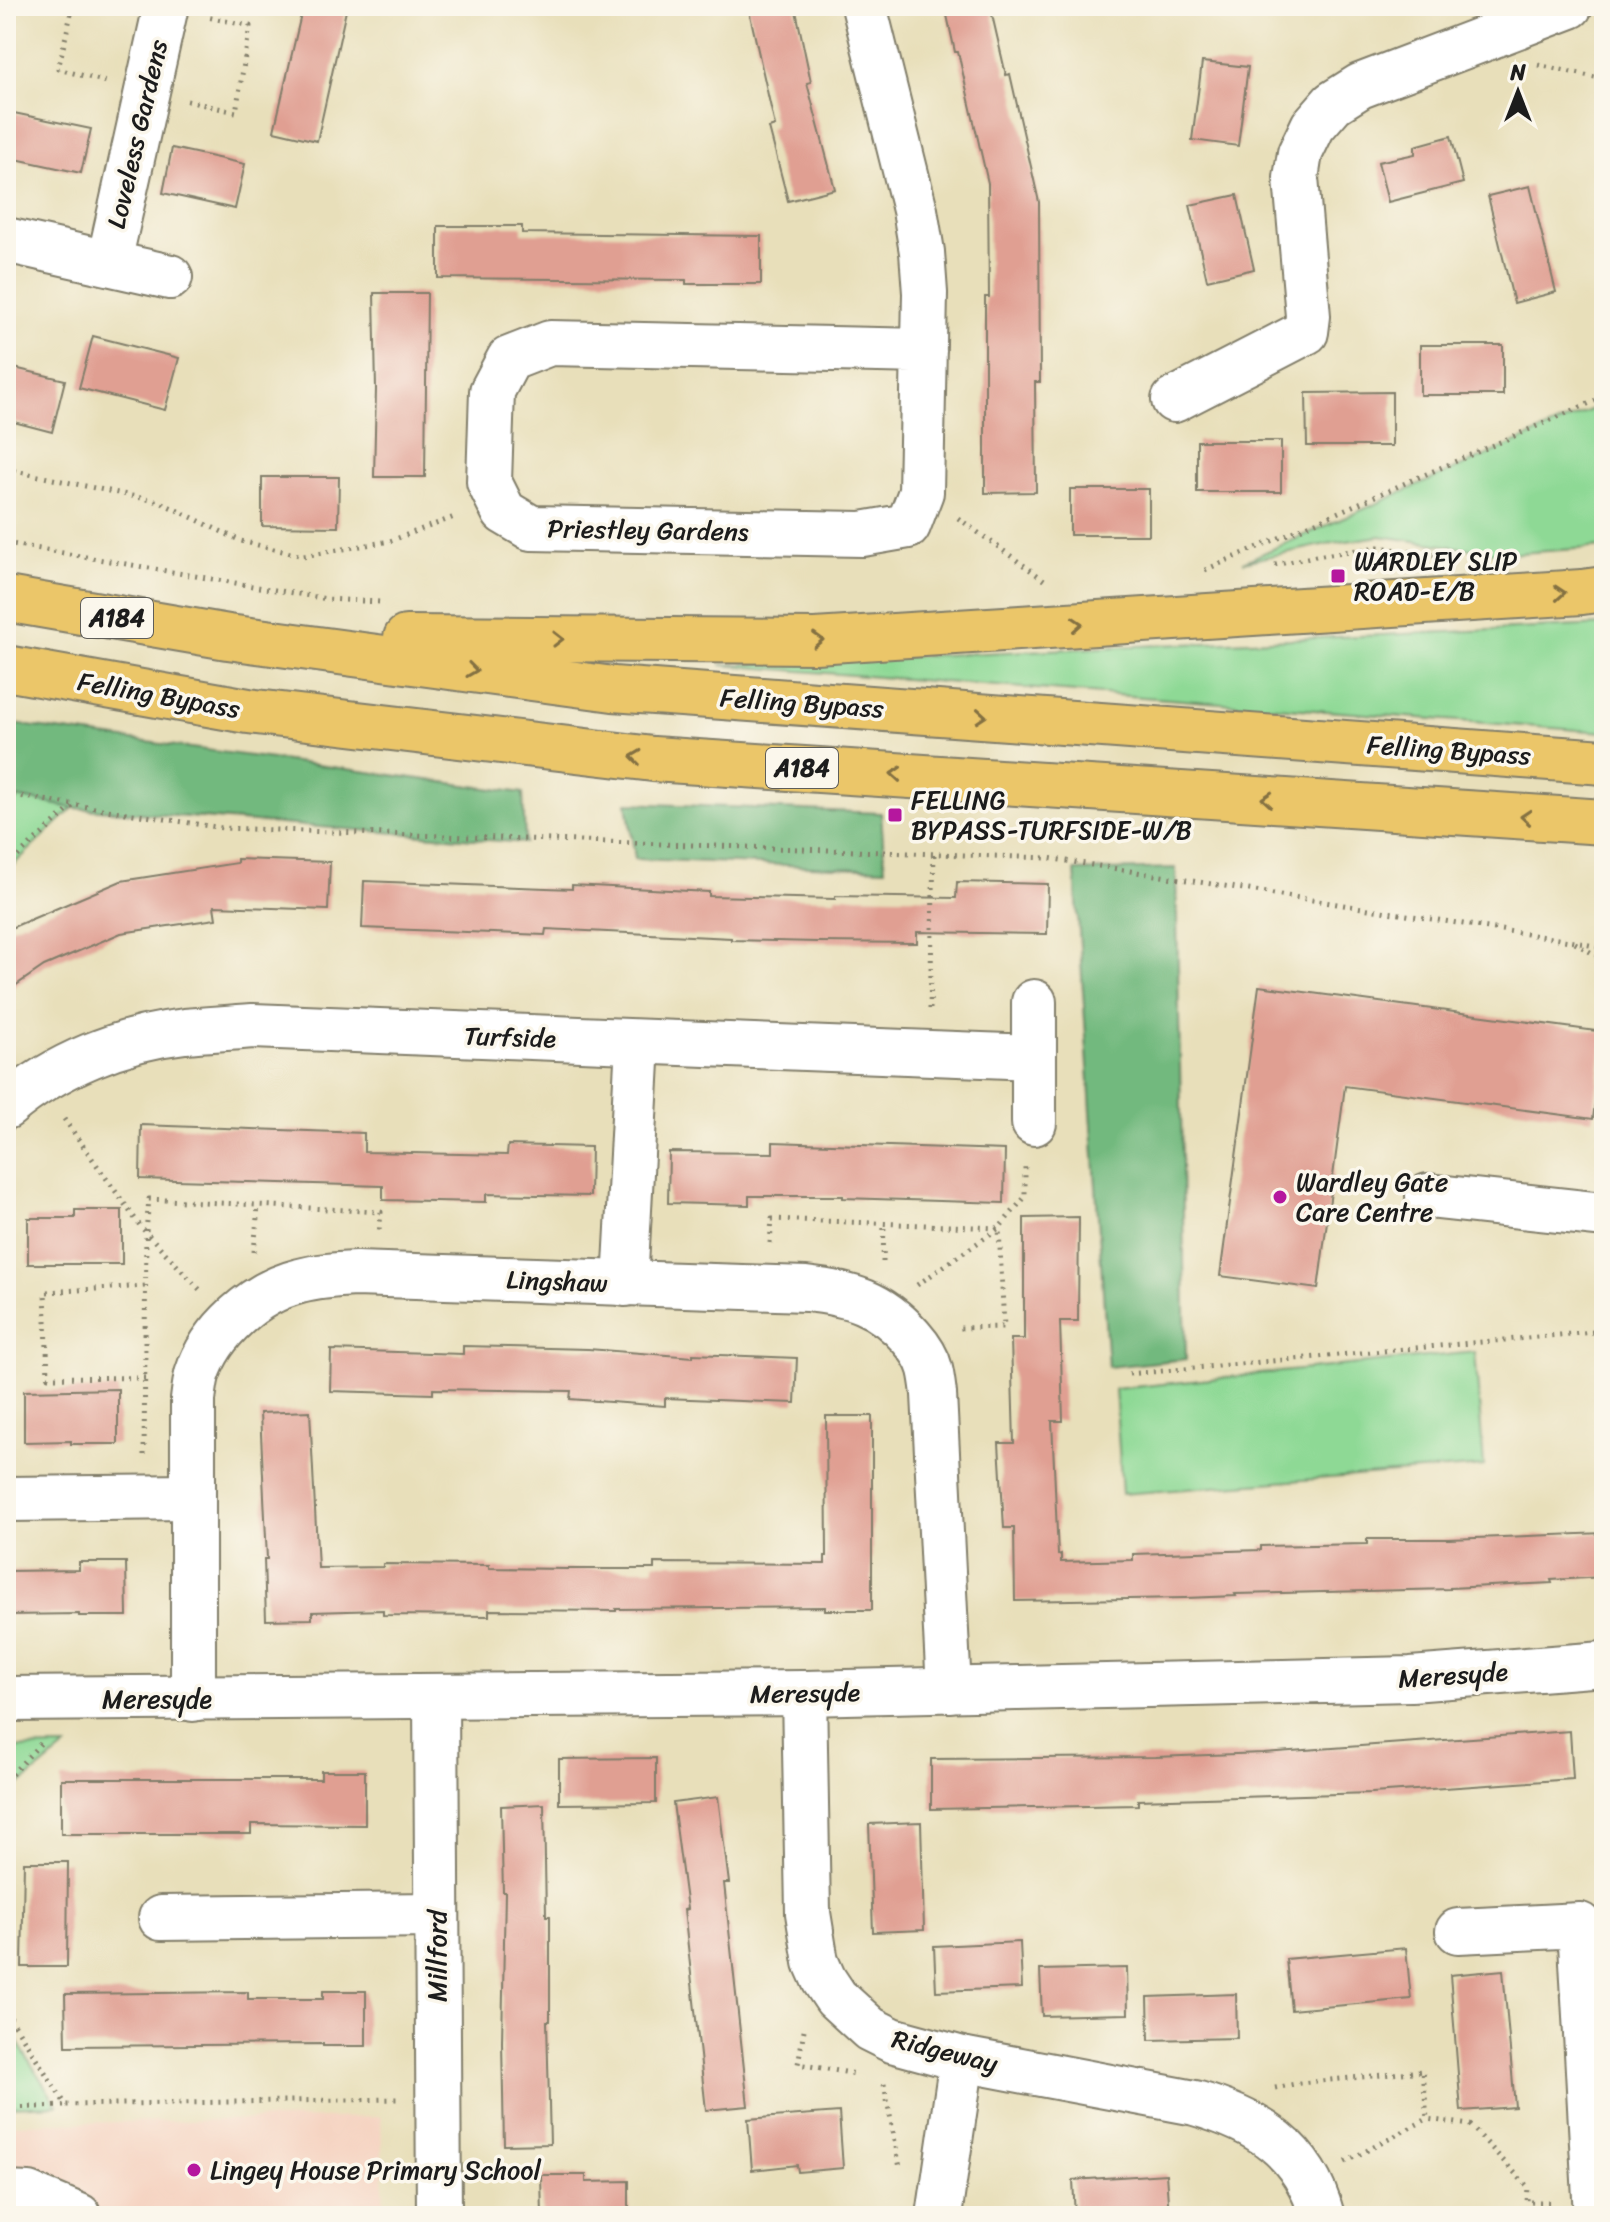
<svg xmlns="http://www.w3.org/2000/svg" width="1610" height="2222" viewBox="0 0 1610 2222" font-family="Sriracha,sans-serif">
<rect width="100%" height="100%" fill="#fbf7ec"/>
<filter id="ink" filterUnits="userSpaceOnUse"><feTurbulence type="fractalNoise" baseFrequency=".0125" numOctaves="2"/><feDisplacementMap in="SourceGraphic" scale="16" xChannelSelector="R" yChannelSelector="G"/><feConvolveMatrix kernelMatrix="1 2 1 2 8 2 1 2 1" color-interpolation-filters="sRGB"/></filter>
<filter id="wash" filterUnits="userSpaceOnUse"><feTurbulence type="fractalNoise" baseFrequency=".006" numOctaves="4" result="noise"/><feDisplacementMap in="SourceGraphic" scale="32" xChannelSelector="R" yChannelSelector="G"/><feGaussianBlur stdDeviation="1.8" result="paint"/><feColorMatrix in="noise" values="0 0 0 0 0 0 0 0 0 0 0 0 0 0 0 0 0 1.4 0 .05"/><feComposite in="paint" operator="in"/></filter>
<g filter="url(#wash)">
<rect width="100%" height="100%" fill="#e8dfba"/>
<path fill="#f5d3c1" d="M381,2117L384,2216H6V2124Z"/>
<g fill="#8ed995" stroke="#557a58" stroke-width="2">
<path d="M1604,404V547L1505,554L1380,536L1327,544L1243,562Z"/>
<path d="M1604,625V732L720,665Z"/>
<path d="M6,795L73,808L6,872Z"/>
<path d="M1475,1352L1484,1466L1122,1494L1115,1389Z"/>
<path d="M66,1747L6,1796V1748Z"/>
<path d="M6,2024L57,2105L6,2107Z"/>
</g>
<g fill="#72b97e" stroke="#476a4d" stroke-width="2">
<path d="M6,723L523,793L525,843L73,808L6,795Z"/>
<path d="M627,803L881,813L885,869L635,859Z"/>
<path d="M1176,868L1186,1359L1108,1367L1075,871Z"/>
</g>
<g id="blocks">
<g fill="#e09f92">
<path d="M303,6H347L317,141L274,131Z"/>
<path d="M748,6H795L811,82L807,83L835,189L788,201L769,128L775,126Z"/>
<path d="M945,6H990L1006,75L1010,74L1039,202L1040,382H1035L1036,492L985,493V297H989L988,183L958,52H955Z"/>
<path d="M1202,62L1248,67L1238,146L1192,140Z"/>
<path d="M14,113L91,129L81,173L6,157V148Z"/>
<path d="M1451,136L1463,183L1388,202L1378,162L1415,154V146Z"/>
<path d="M172,148L245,164L235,209L163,193Z"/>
<path d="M1530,186L1556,292L1514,303L1488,196Z"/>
<path d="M1237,195L1254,269L1207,280L1190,205Z"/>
<path d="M438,226H522V233L761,236V284H686V280L438,278Z"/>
<path d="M374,293H427L425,477H374L376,389Z"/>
<path d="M93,336L179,358L165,410L79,388Z"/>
<rect x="1420" y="345" width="83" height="50"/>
<path d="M6,366L65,380L52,432L6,420Z"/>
<path d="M1392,392V446H1307L1306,393Z"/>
<rect x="1197" y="441" width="84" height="51"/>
<path d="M262,477H339L338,527L262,526Z"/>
<rect x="1070" y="489" width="79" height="46"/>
<path d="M237,859L330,862L328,910L214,906L216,919L121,933L44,966L6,992V930L121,881L237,863Z"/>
<path d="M364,881L572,889V885L709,892V896L835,899V896L956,898L957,882L1048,884L1047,934L917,932V943L818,942L731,940V938L546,929L545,935L362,928Z"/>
<path d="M1259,986L1604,1032L1593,1119L1345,1086L1318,1289L1220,1276Z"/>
<path d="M141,1125L364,1133V1152L507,1155L508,1145L591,1147L590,1196L486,1194V1202L383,1200V1186L140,1179Z"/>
<path d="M773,1142L1005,1150L1004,1203L843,1198V1196H749V1205L668,1203L669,1152L773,1153Z"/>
<path d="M75,1210H122V1264H28V1218H75Z"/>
<path d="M1079,1217L1078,1321H1060L1063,1421H1052L1058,1555L1061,1554V1562L1133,1560V1554L1261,1550V1546L1367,1544V1539H1449L1604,1533V1577L1551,1580L1552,1583L1450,1588V1589L1235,1594L1236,1596L1185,1598L1015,1601L1014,1528H1004L999,1443H1014L1011,1339H1024V1218Z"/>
<path d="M463,1346L588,1349L693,1357V1354L797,1358L795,1403L665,1398V1406L570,1399L571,1391L433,1389V1394L330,1391L331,1350L463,1354Z"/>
<path d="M118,1389V1444H71V1441L24,1442V1391Z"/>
<path d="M310,1411L318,1568L383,1567V1564L489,1565V1568L569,1569H654V1563L825,1564V1556H827L826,1416H872V1610H825V1607L616,1609V1611L489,1610V1616L383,1615V1610L312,1612V1619L266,1620L264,1559H267L260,1413Z"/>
<path d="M79,1562H126L127,1616H79V1614L6,1615V1571L79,1570Z"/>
<path d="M1570,1731L1573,1779L1372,1793L1138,1800V1805L931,1809V1759L1155,1757L1263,1753Z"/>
<path d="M656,1758V1803L559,1804V1759Z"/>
<path d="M321,1771H365V1825L251,1824V1834H61V1779H321Z"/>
<path d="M718,1797L729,1883H724L748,2106L706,2110L684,1910L687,1909L673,1803Z"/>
<path d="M544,1804L546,1916H550V2021H547L550,2144L504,2145L502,2042L505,1892H503L501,1806Z"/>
<path d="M921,1822L924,1930L873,1932L869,1824Z"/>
<path d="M24,1862H68L67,1967H22Z"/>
<path d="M1020,1942L1022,1988L936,1991L934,1946Z"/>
<path d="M1406,1948L1411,1999L1291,2010L1286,1959Z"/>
<path d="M1127,1968L1128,2014L1042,2016L1040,1970Z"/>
<path d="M1503,1970L1515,2107L1461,2111L1450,1975Z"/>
<path d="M323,1991H366V2046H323V2044L66,2046L65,1994L248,1992V1999H323Z"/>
<path d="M1236,1994L1237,2038L1149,2040L1148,1997Z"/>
<path d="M839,2112L843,2168L798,2172L797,2165L752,2170L748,2119Z"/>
<path d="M1166,2174L1169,2216H1075L1073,2180Z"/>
<path d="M541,2175H586V2182L629,2181V2216H542Z"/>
</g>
</g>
</g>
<g filter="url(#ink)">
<use href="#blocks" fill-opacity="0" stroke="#827e6b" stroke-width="2"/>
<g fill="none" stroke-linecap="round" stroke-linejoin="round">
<defs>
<g id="minor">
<path d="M864,6L915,210L922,252L925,293L921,492L908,526L862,534L531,528L504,512L489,482L492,391L509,359L550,343L924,351"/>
<path d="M6,240L170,277"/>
<path d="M109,262L166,6"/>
<path d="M1174,400L1306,332L1308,316L1296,178L1300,153L1313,126L1333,103L1360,86L1570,6"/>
<path d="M1034,1002V1123"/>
<path d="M6,1107C55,1065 122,1038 185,1031C208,1029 230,1028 253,1026L1032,1057"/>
<path d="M1428,1196L1604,1215"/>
<path d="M625,1284L638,1043"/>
<path d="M6,1499L192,1497"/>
<path d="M804,1693L808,1913L816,1962L824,1980L836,1998L870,2029L892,2040L962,2059L1195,2103C1258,2121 1304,2149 1322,2216"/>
<path d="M436,1696L439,2216"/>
<path d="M6,1699L804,1693L1411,1679L1604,1664"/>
<path d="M193,1699V1400C194,1392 195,1383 197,1375C211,1331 255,1292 300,1281C318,1276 337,1275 356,1274L806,1289C851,1294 880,1302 911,1337C919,1346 927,1357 930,1369C932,1377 933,1386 934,1394L949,1690"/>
<path d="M161,1918L437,1915"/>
<path d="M1458,1931L1580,1925L1596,2216"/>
<path d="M6,2194L29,2195L79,2216"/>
<path d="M939,2216L962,2059"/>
</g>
<g id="highway">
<path d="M6,599L228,637L613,689L1604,762"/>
<path d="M406,638L815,641L1582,592L1604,589"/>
<path d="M6,668L248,711L653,759L1604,822"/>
</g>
</defs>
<use href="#minor" stroke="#827e6b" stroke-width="48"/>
<use href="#highway" stroke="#827e6b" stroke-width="48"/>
<g stroke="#827e6b" stroke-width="5" stroke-dasharray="2 6" stroke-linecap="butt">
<path d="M73,6L58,69L107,82"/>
<path d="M1538,65L1604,79"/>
<path d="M187,101L236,112L250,26L207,17"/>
<path d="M6,469L160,502L241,541L303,556L390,541L457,516"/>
<path d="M958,518L1047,582"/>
<path d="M6,543L327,599L380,602"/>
<path d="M1275,565L1316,556L1378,547L1435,555"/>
<path d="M1205,570L1604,397"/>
<path d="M6,794L222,828L1048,858L1570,941L1604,948"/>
<path d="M6,867L73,806"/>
<path d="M1575,943L1604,960"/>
<path d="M930,1009L934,854"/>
<path d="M64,1119L141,1227L202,1292"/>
<path d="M770,1243L772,1219L999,1228L1004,1327L957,1328"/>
<path d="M254,1252L258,1206"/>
<path d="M883,1262L884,1223"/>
<path d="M917,1285L999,1228L1025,1197V1163"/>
<path d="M1129,1374L1604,1331"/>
<path d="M145,1378L48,1377L45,1292L146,1286"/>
<path d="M144,1455L146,1232L149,1199L381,1212L379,1234"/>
<path d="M6,1780L41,1743"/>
<path d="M6,2011L66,2105L397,2099"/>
<path d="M804,2030L798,2064L856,2074"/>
<path d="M884,2084L900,2168"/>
<path d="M1275,2088L1300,2083L1423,2071L1427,2119"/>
<path d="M6,2108L65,2106"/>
<path d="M1345,2162L1427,2119L1470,2125L1528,2187L1527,2202H1552"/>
</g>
<use href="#minor" stroke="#fff" stroke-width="44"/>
<use href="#highway" stroke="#ebc669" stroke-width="44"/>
</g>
<defs><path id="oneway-chevron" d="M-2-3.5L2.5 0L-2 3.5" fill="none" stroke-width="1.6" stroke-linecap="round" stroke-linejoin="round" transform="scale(2)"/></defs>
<g stroke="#847142">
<use href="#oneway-chevron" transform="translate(1560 593) rotate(-4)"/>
<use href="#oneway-chevron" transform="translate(1077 624) rotate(-4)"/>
<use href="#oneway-chevron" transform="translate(558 639)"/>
<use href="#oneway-chevron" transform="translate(818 640) rotate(-2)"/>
<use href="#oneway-chevron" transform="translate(472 670) rotate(8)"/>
<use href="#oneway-chevron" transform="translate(981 716) rotate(4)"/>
<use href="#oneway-chevron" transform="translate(636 757) rotate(-173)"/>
<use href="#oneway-chevron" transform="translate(896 774) rotate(-176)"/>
<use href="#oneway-chevron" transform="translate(1267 799) rotate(-176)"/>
<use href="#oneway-chevron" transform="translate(1526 817) rotate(-176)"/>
</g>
</g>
<g fill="#b5179e" stroke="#fbf7ec" stroke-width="3">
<rect x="1330" y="568" width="16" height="16" rx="4"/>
<rect x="887" y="807" width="16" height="16" rx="4"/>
<circle cx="1280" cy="1197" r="8"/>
<circle cx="194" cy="2170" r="8"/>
</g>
<g text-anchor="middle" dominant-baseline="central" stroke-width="7" stroke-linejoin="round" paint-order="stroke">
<g fill="#fbf7ec" stroke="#5f5e5a" stroke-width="2">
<rect x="81" y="598" width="72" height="40" rx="6"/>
<rect x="766" y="748" width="72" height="40" rx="6"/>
</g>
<g font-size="24" font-weight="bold" fill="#1c1c1c">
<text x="117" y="618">A184</text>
<text x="802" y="768">A184</text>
</g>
<g font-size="26" fill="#1c1c1c" stroke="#fbf7ec">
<text transform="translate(137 134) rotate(-77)">Loveless Gardens</text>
<text transform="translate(648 530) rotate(1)">Priestley Gardens</text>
<text transform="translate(159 695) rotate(10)">Felling Bypass</text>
<text transform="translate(802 703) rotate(4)">Felling Bypass</text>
<text transform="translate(1449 750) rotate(4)">Felling Bypass</text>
<text transform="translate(510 1037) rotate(2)">Turfside</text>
<text transform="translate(557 1281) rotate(2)">Lingshaw</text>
<text transform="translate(1453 1675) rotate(-4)">Meresyde</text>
<text transform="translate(805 1693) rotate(-1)">Meresyde</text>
<text x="157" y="1699">Meresyde</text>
<text transform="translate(437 1956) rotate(-90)">Millford</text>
<text transform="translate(945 2051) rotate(14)">Ridgeway</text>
</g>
<g font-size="26" fill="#1c1c1c" stroke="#fbf7ec" text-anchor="start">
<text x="1354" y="561">WARDLEY SLIP<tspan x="1354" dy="30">ROAD-E/B</tspan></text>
<text x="911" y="800">FELLING<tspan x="911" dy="30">BYPASS-TURFSIDE-W/B</tspan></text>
<text x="1296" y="1182">Wardley Gate<tspan x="1296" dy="30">Care Centre</tspan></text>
<text x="210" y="2170">Lingey House Primary School</text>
</g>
</g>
<rect width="1610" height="2222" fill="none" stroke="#fbf7ec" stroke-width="32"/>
<g transform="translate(1518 92)" stroke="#fbf7ec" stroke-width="6" paint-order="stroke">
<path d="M0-6L14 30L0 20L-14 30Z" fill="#1c1c1c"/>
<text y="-12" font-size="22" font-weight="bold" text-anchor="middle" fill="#1c1c1c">N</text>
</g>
</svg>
